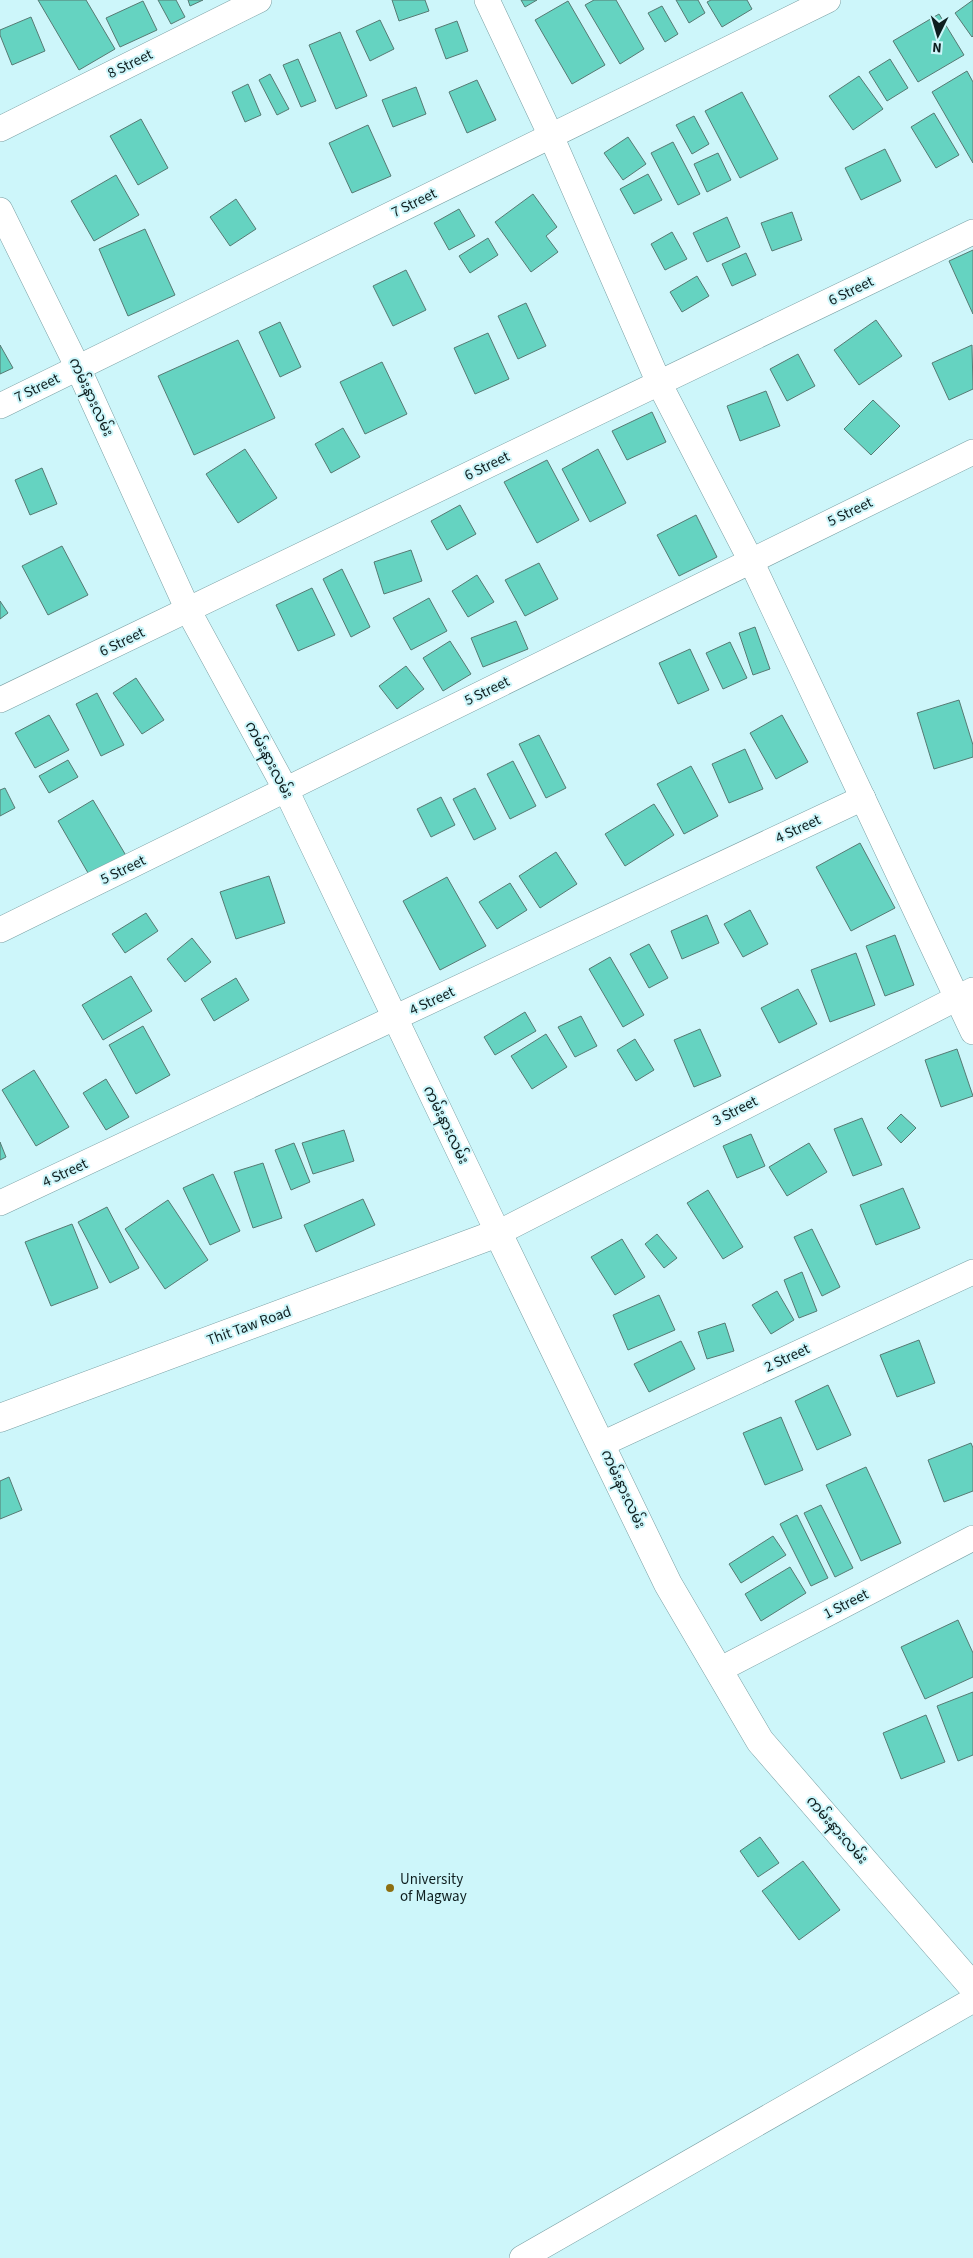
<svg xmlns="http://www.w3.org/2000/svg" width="973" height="2258" viewBox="0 0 973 2258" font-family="'Source Sans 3','Noto Sans Myanmar',sans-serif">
<rect width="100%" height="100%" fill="#cdf6fa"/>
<g fill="#65d3c1" stroke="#567a73">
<path d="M38,0H86L115,49L79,70Z"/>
<path d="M158,0H176L185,17L171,24Z"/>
<path d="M188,0H203L190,6Z"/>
<path d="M392,0H425L429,11L399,21Z"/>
<path d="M521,0H537L525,7Z"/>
<path d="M594,0H616L644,49L620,64L585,5Z"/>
<path d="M676,0H698L705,13L689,23Z"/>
<path d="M711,0H747L752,9L722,27L707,2Z"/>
<path d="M973,0V36L972,37L955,13Z"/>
<path d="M143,1L157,30L120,47L106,18Z"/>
<path d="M568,1L605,65L572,84L535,20Z"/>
<path d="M662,6L678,34L665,42L648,13Z"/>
<path d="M939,14L964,55L918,82L893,41Z"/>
<path d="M31,17L45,51L12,65L0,35V30Z"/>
<path d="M380,20L394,49L370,61L356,31Z"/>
<path d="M457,21L468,51L446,59L435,29Z"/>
<path d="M340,32L367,96L336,109L309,45Z"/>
<path d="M298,59L316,101L301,107L283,65Z"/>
<path d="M890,59L908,88L887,101L869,72Z"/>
<path d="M967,71L973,82V163L932,92Z"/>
<path d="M270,74L289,109L277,115L259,80Z"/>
<path d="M859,76L883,109L853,130L829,96Z"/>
<path d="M477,80L496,120L467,133L449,92Z"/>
<path d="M248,84L261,115L245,122L232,92Z"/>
<path d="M416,87L426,114L393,127L382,100Z"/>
<path d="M742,92L778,159L740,178L705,111Z"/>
<path d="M934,113L959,155L936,168L911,127Z"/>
<path d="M694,116L709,144L692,154L676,125Z"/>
<path d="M141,119L168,168L138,185L110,136Z"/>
<path d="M368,125L391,176L352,193L329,143Z"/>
<path d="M628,137L646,164L623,180L604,153Z"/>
<path d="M673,142L700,194L678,205L651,153Z"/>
<path d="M885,149L901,181L861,200L845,168Z"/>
<path d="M718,153L731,180L707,192L694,164Z"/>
<path d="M648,174L662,200L634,214L620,189Z"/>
<path d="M116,175L139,215L94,241L71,201Z"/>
<path d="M533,194L557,227L546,236L558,252L531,272L495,222Z"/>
<path d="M236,199L256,229L230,246L210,217Z"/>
<path d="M459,209L475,236L449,250L434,223Z"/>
<path d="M792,212L802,240L772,251L761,223Z"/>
<path d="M727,217L740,247L707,262L693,233Z"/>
<path d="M145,229L175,295L128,316L99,249Z"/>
<path d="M672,232L687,259L665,270L651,244Z"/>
<path d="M488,238L498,255L470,273L459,256Z"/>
<path d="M973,250V314L949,261Z"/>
<path d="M746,253L756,275L732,286L722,264Z"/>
<path d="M406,270L426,310L393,326L373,286Z"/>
<path d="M697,276L709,296L682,312L670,292Z"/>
<path d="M526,303L546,346L518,359L498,316Z"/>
<path d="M876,320L902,356L859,385L834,350Z"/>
<path d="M280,322L301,367L280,377L259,332Z"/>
<path d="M488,333L509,379L475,394L454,348Z"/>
<path d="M238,340L275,418L194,455L158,376Z"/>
<path d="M0,345L13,368L0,374Z"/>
<path d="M972,345L973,389L949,400L932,363Z"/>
<path d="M798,354L815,386L787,401L770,369Z"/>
<path d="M382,362L407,414L365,434L340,382Z"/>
<path d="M766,391L780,426L740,441L727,406Z"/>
<path d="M873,400L900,426L871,455L844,429Z"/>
<path d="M652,412L666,442L627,460L612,431Z"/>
<path d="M343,428L360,457L331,473L315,444Z"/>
<path d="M245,449L277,498L238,523L206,474Z"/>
<path d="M598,449L626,503L590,522L562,469Z"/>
<path d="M547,460L579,520L537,543L504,482Z"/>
<path d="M42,468L57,504L30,515L15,480Z"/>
<path d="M460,505L476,534L447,550L431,521Z"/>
<path d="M696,515L717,557L679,576L657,535Z"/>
<path d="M62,546L88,595L48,615L22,566Z"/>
<path d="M411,550L422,581L384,594L374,562Z"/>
<path d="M539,563L558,599L525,616L505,580Z"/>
<path d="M342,569L370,627L351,637L323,579Z"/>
<path d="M477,575L494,602L468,617L452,591Z"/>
<path d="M312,588L335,635L298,651L276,605Z"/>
<path d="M429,598L447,631L411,650L393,618Z"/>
<path d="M0,601L8,613L0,619Z"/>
<path d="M516,621L528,649L483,667L471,638Z"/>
<path d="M755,627L770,669L753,675L739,633Z"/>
<path d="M450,641L471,674L443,691L423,658Z"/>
<path d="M730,642L747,678L723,689L706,653Z"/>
<path d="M690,649L709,690L678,704L659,663Z"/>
<path d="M406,666L424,689L397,709L379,686Z"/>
<path d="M136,678L164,720L142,734L113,693Z"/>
<path d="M97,693L124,745L101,756L76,704Z"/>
<path d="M959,700L973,745V757L934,769L917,713Z"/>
<path d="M49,715L69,750L35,768L15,733Z"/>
<path d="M782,715L808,762L776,779L750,733Z"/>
<path d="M539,735L566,788L546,798L519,744Z"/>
<path d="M745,749L763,789L729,803L712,764Z"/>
<path d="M68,760L78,777L49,793L39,776Z"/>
<path d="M513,761L536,806L510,819L487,774Z"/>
<path d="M691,766L718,816L684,834L657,784Z"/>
<path d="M5,788L15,808L0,816V790Z"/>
<path d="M475,788L496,829L474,840L453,799Z"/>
<path d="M441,797L455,825L431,837L417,809Z"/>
<path d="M93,800L131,864L95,885L58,821Z"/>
<path d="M654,804L674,835L625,866L605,834Z"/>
<path d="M860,843L895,908L851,931L816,867Z"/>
<path d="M556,852L577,884L540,908L519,876Z"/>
<path d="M269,876L285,923L236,939L220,892Z"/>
<path d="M447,877L486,946L440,970L403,901Z"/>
<path d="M510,883L527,910L497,929L479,902Z"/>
<path d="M750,910L768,944L743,957L724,924Z"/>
<path d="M146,913L158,931L125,953L112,934Z"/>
<path d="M707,915L719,943L682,959L671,931Z"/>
<path d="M895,935L914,985L885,996L866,946Z"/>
<path d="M192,938L211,962L185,982L167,959Z"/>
<path d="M649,944L668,978L649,988L630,954Z"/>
<path d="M856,953L875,1005L830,1022L811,970Z"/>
<path d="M610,957L644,1015L623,1027L589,969Z"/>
<path d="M131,976L152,1011L103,1040L82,1005Z"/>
<path d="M236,978L249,1000L214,1021L201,999Z"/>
<path d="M798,989L817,1024L779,1043L761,1008Z"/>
<path d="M525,1012L536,1031L495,1055L484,1037Z"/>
<path d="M581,1016L597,1046L575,1057L558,1027Z"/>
<path d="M143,1026L170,1075L136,1094L109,1045Z"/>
<path d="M700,1029L721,1076L694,1087L674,1040Z"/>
<path d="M546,1034L567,1067L532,1089L511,1056Z"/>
<path d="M635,1039L654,1070L636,1081L617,1050Z"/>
<path d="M957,1049L973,1096L941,1107L925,1060Z"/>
<path d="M34,1070L69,1127L36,1146L2,1090Z"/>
<path d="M106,1079L129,1117L106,1130L83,1093Z"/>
<path d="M901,1114L916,1128L901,1143L887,1128Z"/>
<path d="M862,1118L882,1165L853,1176L834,1129Z"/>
<path d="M344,1130L354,1161L313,1174L302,1143Z"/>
<path d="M751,1134L765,1166L737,1178L723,1146Z"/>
<path d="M0,1142L6,1157L0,1160Z"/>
<path d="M294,1143L310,1182L291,1190L275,1150Z"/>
<path d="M809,1143L827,1172L787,1196L769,1167Z"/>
<path d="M263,1163L282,1218L253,1228L234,1172Z"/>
<path d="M213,1174L240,1231L210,1245L183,1188Z"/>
<path d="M903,1188L920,1228L876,1245L860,1205Z"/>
<path d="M708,1190L743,1247L723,1259L687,1203Z"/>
<path d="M363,1199L375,1225L316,1252L304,1225Z"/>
<path d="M168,1200L208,1260L165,1289L125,1229Z"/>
<path d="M107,1207L139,1268L110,1283L78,1222Z"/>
<path d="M72,1224L98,1288L51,1306L25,1242Z"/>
<path d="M812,1229L840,1287L822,1296L794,1237Z"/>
<path d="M657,1234L677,1258L664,1268L645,1244Z"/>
<path d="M622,1239L645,1277L615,1295L591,1257Z"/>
<path d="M802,1272L817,1311L799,1318L784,1280Z"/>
<path d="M777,1291L794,1320L771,1334L752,1305Z"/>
<path d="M659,1295L675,1330L628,1350L613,1315Z"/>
<path d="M725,1323L734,1351L707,1359L698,1332Z"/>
<path d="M919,1340L935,1383L897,1397L880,1355Z"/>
<path d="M681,1341L695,1369L649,1392L634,1364Z"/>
<path d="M828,1385L851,1435L817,1450L795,1401Z"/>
<path d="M781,1417L803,1470L765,1485L743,1433Z"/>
<path d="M971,1443L973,1448V1491L944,1502L928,1460Z"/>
<path d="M866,1467L901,1543L861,1561L826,1485Z"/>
<path d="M9,1477L22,1510L0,1519V1481Z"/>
<path d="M821,1505L853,1568L835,1577L804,1513Z"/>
<path d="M797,1515L828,1578L811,1586L780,1524Z"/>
<path d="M773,1536L786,1555L741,1583L729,1564Z"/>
<path d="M790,1567L806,1593L761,1621L745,1594Z"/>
<path d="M958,1620L973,1653V1677L925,1699L901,1647Z"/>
<path d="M973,1692V1755L958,1761L937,1706Z"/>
<path d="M926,1715L945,1762L901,1779L883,1733Z"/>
<path d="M760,1837L779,1863L758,1877L740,1851Z"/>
<path d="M803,1861L840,1910L799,1940L762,1891Z"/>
</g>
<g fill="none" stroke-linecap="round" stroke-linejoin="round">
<defs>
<g id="street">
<path d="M487,0L551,136L659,383L751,561L973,1032"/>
<path d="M0,129L259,0"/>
<path d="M0,210L78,368L188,610L286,790L498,1233L973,990"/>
<path d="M0,406L828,0"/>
<path d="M0,700L973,232"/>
<path d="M0,930L973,452"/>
<path d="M0,1203L863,798"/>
<path d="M602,1444L973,1272"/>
<path d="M719,1670L973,1538"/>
<path d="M522,2258L973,2000"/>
</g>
<path id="secondary" d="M0,1418L498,1233L668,1584L760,1741L973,1987"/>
</defs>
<use href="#street" stroke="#7aa0a4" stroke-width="26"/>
<use href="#secondary" stroke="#7aa0a4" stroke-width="29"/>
<use href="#street" stroke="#fff" stroke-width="25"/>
<use href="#secondary" stroke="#fff" stroke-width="28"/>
</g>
<circle fill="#8d6f11" stroke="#cdf6fa" stroke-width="2" cx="390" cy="1888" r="5"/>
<g text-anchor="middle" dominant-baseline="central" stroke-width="4" stroke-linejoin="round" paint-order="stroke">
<g font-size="15" fill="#0e1e1f" stroke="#cdf6fa">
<text transform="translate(130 64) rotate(-26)">8 Street</text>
<text transform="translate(414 203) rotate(-26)">7 Street</text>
<text transform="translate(851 291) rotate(-26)">6 Street</text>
<text transform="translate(37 388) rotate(-26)">7 Street</text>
<text transform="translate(91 397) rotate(65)">ကမ်းနားလမ်း</text>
<text transform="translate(487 466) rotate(-26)">6 Street</text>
<text transform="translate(850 512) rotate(-26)">5 Street</text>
<text transform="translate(122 642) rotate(-26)">6 Street</text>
<text transform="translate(487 691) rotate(-26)">5 Street</text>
<text transform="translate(269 760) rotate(62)">ကမ်းနားလမ်း</text>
<text transform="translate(798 829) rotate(-25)">4 Street</text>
<text transform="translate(123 870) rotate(-26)">5 Street</text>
<text transform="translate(432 1001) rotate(-25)">4 Street</text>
<text transform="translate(735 1111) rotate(-27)">3 Street</text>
<text transform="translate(446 1125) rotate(64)">ကမ်းနားလမ်း</text>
<text transform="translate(65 1173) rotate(-25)">4 Street</text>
<text transform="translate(249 1326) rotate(-20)">Thit Taw Road</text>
<text transform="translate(787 1358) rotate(-25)">2 Street</text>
<text transform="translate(623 1489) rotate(65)">ကမ်းနားလမ်း</text>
<text transform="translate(846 1604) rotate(-27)">1 Street</text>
<text transform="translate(837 1830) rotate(49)">ကမ်းနားလမ်း</text>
</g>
<g font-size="15" fill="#0e1e1f" stroke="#cdf6fa" text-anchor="start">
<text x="400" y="1879">University<tspan x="400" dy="17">of Magway</tspan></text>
</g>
</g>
<g transform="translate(938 35) rotate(185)" stroke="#cdf6fa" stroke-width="4" paint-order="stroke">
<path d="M0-4L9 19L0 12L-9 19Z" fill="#0e1e1f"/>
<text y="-8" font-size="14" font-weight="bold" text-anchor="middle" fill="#0e1e1f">N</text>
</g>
</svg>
